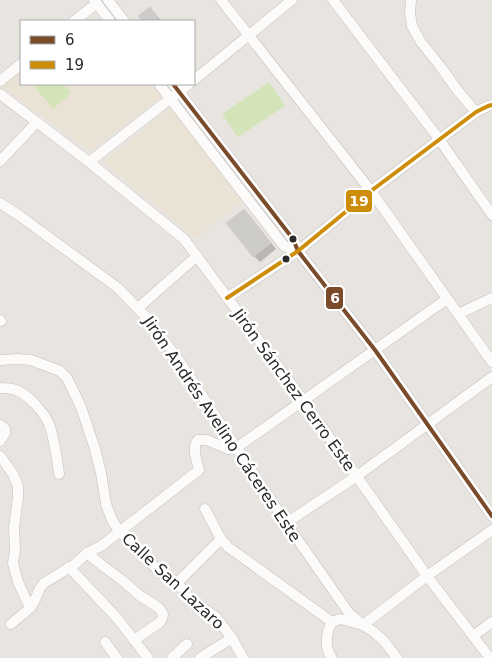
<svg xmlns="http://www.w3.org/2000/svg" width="492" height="658" viewBox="0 0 492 658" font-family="'DejaVu Sans',sans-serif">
<rect width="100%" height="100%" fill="#e8e4e0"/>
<g fill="#eae3d5">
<path d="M21,71V84H153L163,96L90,151L2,87Z"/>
<path d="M171,107L244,200L195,238L104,162Z"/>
</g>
<g fill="#d3e5b8">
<path d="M269,82L285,106L238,137L222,114Z"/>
<path d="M32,84H63L71,93L53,109Z"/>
</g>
<g fill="#0003">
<path d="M150,9L154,12L161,21H144L140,16Z"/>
<path d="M250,216L276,249L260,262L254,256Z"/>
</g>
<g fill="#ceccc9" stroke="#d2cfcc">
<path d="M150,7L158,18L153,21H142L138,16Z"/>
<path d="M244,209L271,243L253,257L226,223Z"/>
</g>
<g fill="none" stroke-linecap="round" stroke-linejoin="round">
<defs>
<g id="minor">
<path d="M94,0L110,21"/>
<path d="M108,0L124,21"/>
<path d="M221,0L371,191L492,362"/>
<path d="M333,0L439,139L492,215"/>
<path d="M411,0L410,13L412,26L421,42L440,66L458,91L476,112"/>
<path d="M74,21L96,4"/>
<path d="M194,80L292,0"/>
<path d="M0,81L21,64"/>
<path d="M159,84L284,246L298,251"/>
<path d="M173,84L293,239L298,251L375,350L492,516"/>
<path d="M0,94L89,162L184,239L303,400L427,576L490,658"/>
<path d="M0,161L37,122"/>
<path d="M89,162L189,84"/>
<path d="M0,203L20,216L118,288L147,318L178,359L286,523L349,613L363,625L374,632L384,641L397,658"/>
<path d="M227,298L298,251L371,191L476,112L488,106L492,105"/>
<path d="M138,308L197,256"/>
<path d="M458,314L492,298"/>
<path d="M0,320L1,321"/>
<path d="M0,360L18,359L31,360L60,371L67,378L81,407L95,449L101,473L106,504L112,520L119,531L159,571L184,590L189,598L216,617L232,638L243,658"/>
<path d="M0,388C5,388 11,388 16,390C29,395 46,414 50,427C55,442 57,458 59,474"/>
<path d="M0,425L5,429V433L0,441"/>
<path d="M0,456L13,474L18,486V498L14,527L15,550L13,563L18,582L30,608"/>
<path d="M205,509L221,539L228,547L332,622"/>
<path d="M286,523L357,476L492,377"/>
<path d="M87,553L103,566L122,580L139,595L159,608L163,614L162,619L159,623L134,640"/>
<path d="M69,567L117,618L148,658"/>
<path d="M176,584L221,539"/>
<path d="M11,624L30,608L34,602L40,588L44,583L75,564L87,553L101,546L199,470C197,461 191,447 198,440H207L228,449L236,448L447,299"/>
<path d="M473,636L492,622"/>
<path d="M105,642L117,658"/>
<path d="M172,658L187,644"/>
<path d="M200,658L232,638"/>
<path d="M332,658C324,648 326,632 332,622L340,619L363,625L427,576L492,530"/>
</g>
</defs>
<use href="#minor" stroke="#c1c0c1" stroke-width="11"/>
<use href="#minor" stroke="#fcfbfa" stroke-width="10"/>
<defs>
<path id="bus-1" d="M173,84L293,239L298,251L375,350L492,516"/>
<path id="bus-2" d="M227,298L298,251L371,191L476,112L488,106L492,105"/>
</defs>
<use href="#bus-1" stroke="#fff" stroke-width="8"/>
<use href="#bus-2" stroke="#fff" stroke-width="8"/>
<use href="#bus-1" stroke="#7a4b2a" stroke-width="4"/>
<use href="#bus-2" stroke="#ce8d08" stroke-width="4"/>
</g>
<g fill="#292929" stroke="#fff" stroke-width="2">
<circle cx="293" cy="239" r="4.5"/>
<circle cx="286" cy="259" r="4.5"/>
</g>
<g text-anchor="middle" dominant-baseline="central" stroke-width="5" stroke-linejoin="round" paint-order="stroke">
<g font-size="16" fill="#292929" stroke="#fff">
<text transform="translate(294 390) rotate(54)">Jirón Sánchez Cerro Este</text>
<text transform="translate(222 429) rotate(56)">Jirón Andrés Avelino Cáceres Este</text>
<text transform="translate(173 581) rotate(43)">Calle San Lazaro</text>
</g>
</g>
<g stroke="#fff" stroke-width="2">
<rect x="345" y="189" width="28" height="24" rx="5" fill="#ce8d08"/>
<rect x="325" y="286" width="19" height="24" rx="5" fill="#7a4b2a"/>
</g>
<g font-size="14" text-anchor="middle" font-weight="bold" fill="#fff">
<text x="359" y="206">19</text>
<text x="335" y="303">6</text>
</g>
<rect x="20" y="20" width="175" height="65" fill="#ffffff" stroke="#a9a9a9"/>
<rect x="30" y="36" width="25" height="8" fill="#7a4b2a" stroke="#a9a9a9"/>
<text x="65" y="45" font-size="15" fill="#292929">6</text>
<rect x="30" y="61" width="25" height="8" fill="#ce8d08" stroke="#a9a9a9"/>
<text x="65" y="70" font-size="15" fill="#292929">19</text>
</svg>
